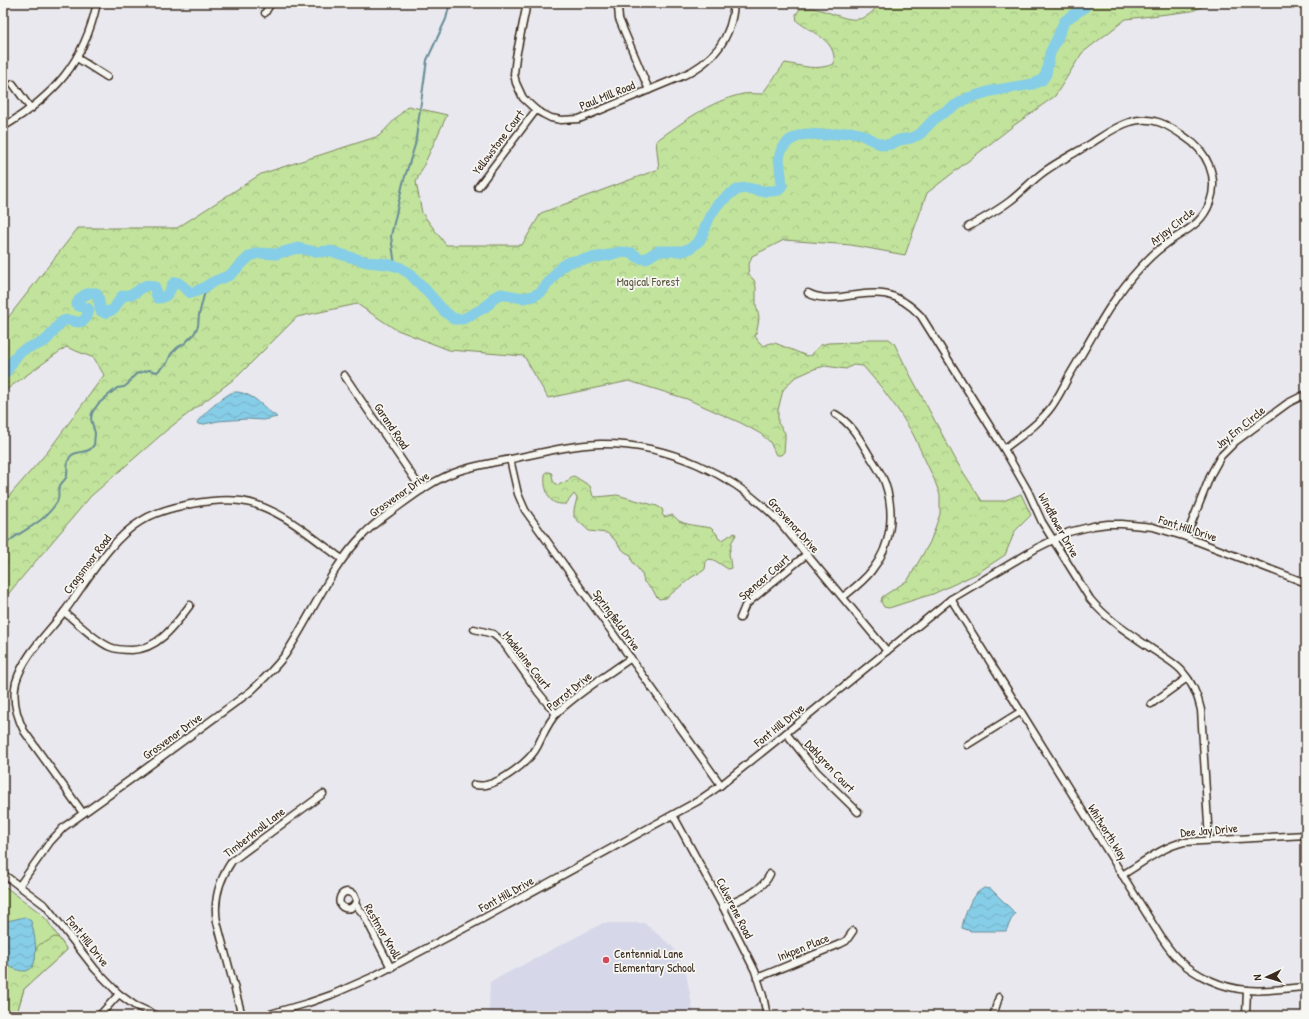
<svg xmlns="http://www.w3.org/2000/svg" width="1309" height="1019" viewBox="0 0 1309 1019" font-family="'Patrick Hand',sans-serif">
<defs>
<pattern id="forest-crowns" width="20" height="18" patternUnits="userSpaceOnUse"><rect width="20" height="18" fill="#c1e39c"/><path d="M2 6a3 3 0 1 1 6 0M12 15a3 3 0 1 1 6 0" fill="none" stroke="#a7c386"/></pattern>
<pattern id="water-waves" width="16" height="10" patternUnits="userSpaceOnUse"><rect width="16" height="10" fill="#86cde7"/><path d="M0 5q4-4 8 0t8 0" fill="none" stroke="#75b0c6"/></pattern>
</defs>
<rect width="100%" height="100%" fill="#e8e8ee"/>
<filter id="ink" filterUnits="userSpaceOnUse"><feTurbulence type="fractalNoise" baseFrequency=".025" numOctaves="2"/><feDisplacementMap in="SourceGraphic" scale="8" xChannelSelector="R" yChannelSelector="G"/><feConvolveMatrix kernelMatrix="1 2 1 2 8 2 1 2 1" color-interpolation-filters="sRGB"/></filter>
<g filter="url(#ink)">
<path fill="#d7d7ea" d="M603,923H644L673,947L686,973L694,1016H487L489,1011L490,982Z"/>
<path fill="#c1e39c" stroke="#7e865d" d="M3,885L39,912L47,920L67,950L24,989L16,1016H3Z"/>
<g fill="url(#forest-crowns)" stroke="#7e865d">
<path d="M879,3H1211L1192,11L1126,19L1082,53L1055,96L1013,126L927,193L905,255L851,245L784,240L752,256L748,267L749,275L754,280L756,287V305L759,317L758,325L755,336L759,342L764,346L770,343H775L807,356L812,355L815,350L821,345L828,343L858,342L869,339H889L894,343L906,367L958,464L982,501H1003L1021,494L1031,515L1015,531L1005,555L976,574L933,594L923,597L889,608L884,607L881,602L882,597L908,580L930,542L940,514V495L934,479L913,434L898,410L881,387L863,366L853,365L846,369L825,366L814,369L794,378L783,390L778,410V423L785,433V439L784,452L781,455H776L770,442L761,434L741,423L687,399L629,381L548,398L524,356L449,350L395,329L357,304L297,317L238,376L168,429L91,496L13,588L3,601V503L49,450L104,375L94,358L66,347L3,392V324L78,228H177L261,174L379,136L408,106L447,115L416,182L422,213L446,245H522L541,213L659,169L656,141C683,122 710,101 743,94C749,93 756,94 762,94L785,63C804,66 815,71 834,64C837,40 813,34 797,21L796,14L800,9C804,9 808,8 812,8C838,12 860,34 879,3Z"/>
<path d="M546,472H550L552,474L553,481L558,486L560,483L567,482L571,477L574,476L590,486L593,496L597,497L617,495L657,506L662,509L663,512L662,514L664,517L672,515C675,517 677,519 679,521C690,526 701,526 711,528L717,534L718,538L721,540C727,539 729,534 735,533L736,535L731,543V547L729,553L731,568L728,569L714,560L709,559L706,562L705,569L703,571L692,577L666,598L659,599L656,596L653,590L644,582L642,574L632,561L631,555L625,552L620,547L614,539L607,533L589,531L574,517V510L577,498L574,494L566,504C551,505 548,498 545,485C545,480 544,477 546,472Z"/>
<path d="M55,937L59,938L67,950L24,989L16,1016H3V961L10,967L35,960C35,953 35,945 43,943C44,942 45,943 46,942C50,940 51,938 55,937Z"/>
</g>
<g fill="url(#water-waves)" stroke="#688c97">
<path d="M238,392C256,395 262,407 277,417L264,420L247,419L218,421L200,425L197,423C200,416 224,396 231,393C233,392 235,392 238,392Z"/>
<path d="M984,888L991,889L1015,913L1011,920L1006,931H971L962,928C962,923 969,904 972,899C975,894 979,891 984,888Z"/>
<path d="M25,917L31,921C34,932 37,947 35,959C32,979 13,970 3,961V922Z"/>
</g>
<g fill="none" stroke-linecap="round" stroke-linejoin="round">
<g stroke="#688c97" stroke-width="2">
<path d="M395,266L391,236L403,183L415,145L427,60L446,19L450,3"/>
<path d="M3,547C12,536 24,532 35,524C43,519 50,512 55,505C61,498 57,494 59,488C60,482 66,481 67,475C68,469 66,463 70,457C74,451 83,453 89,450C91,449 92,447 94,445L95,433L91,419L92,413L98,404L117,388L124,387L128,384L132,378L136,374L149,370L157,372L167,363L171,354L178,347L185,343L194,334L198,326L199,315L204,295L213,282"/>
</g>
<path stroke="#86cde7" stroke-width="11" d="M3,375C10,369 12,360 19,353C27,346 38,346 46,340C53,334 56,326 63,321C70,316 84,332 89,310L87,308L79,306L77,304C80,296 88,292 96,293C100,299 99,305 101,311L105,313L114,309L122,296C126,295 131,295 135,293C142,288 146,282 155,287L156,294L158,298C167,298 170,292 172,285L176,282C182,284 185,289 191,293L202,289L213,282L230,275L250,256L258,253L276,254L298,248L316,252L330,251L367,262L387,264L399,267L409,273L423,287L444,311L454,319H463L482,309L489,304L494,297L501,294L523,298L533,296L541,292L561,267L569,262L609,255L619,252L632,253L639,258L645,259L658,251H683L691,248L700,240L710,216L717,205L730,194L739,189L747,188L761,191H772L779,190L782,185L779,158L782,148L790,140L801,135L807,134L825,135L851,132L860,134L878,143L884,145L891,144L899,140L911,138L920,134L936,117L968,98L991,91L1033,84L1042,80L1046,74L1050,53L1057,39L1064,22L1071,16L1084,8L1087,3"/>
<defs>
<g id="minor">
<path d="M527,3L516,57L514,74L516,83L523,98L536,110L543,114L551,118L561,120L579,119L680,77C712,63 732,39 734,3"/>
<path d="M620,3L618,7L619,19L649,90"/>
<path d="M265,13L271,3"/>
<path d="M77,58L107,77"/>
<path d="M13,84L31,109"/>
<path d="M3,127C54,96 84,63 97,3"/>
<path d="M478,187L536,110"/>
<path d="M968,227C982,219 997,211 1010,201C1022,192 1032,180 1045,171C1059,161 1075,153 1090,144C1103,136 1116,126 1130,122C1152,115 1168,125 1185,137C1207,151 1219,177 1210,202C1202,225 1184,231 1166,244C1156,251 1147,260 1139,269C1110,300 1091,340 1069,376C1063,388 1057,400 1049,410C1037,426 1019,437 1004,449"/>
<path d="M808,293C819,299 830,298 841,297C877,292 894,288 921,316L1004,449L1028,491L1042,522L1090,599C1108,621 1132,635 1155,651C1164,657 1175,663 1182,671C1192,682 1198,696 1201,710L1209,840"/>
<path d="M344,375L422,490"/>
<path d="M835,414C851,423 859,438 868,453C874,463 881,472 885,483C895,512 892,545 872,570C864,581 853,589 843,597"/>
<path d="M510,459L518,494L525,510L721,785"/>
<path d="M1186,537L1211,474L1221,456L1236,441L1288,403L1306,394"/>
<path d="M951,599L1156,929C1162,939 1169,950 1178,959C1196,976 1222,988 1247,990C1266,992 1287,988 1306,987"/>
<path d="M64,612C78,623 94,640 110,647C117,650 125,650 132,650C159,649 175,625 190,605"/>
<path d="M740,618L745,606L750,601L807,554"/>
<path d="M474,629L493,634L498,638L505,645L538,692L556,714"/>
<path d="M1151,704L1187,678"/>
<path d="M786,733L817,772L858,812"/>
<path d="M967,745L1020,712"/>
<path d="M474,785C478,785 482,786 486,785C502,782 530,761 537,747C543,736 547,723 557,713C577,693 607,675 631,658"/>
<path d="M83,813L24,731C16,715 12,699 16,682C24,655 47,634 64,612C86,583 109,540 141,521C164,506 214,498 241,501C278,506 313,538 342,559"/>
<path d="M673,815L723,907L755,971L763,996L767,1016"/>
<path d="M3,874L46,906L95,969L119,994L134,1005L158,1016"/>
<path d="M1122,875C1142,863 1162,847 1184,842L1306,835"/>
<path d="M19,886L50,842L64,827L130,780L251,691C263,680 275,668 285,655C312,615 329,569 364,534C374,523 387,515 399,506C418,492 437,478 459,471C477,465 497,462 516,458C544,452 572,445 600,444C668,443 733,474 779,521L887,651"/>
<path d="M355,904L351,908C332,912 339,883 354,895L356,900L355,904L364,915L391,968"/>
<path d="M723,907C740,899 762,892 770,874"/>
<path d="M757,978L840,944L846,941L853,931"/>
<path d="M99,1016L119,994"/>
<path d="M242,1016L217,922C213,899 219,880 232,861L323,794"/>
<path d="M263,1016L308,1003L331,995L372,977L482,919L698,801L721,785L786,733L951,599L1037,548L1069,532L1093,526L1108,524H1122L1153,527L1186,537L1306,583"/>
<path d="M993,1016L999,997"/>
<path d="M1246,1016L1247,990"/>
</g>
</defs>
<use href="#minor" stroke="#3b2a1e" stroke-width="9"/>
<use href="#minor" stroke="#f6f6f2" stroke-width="6"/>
</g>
</g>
<circle fill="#d1495b" stroke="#f6f6f2" stroke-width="1.5" cx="606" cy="960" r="4"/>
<g text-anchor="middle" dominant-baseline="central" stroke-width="3.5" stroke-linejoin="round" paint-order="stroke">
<g font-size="12" fill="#3b2a1e" stroke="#f6f6f2">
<text transform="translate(607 95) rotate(-22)">Paul Mill Road</text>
<text transform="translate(498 142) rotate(-53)">Yellowstone Court</text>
<text transform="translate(1172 226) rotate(-38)">Arjay Circle</text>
<text transform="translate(392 426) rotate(56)">Garand Road</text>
<text transform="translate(1240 427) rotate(-39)">Jay Em Circle</text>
<text transform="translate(399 494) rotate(-35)">Grosvenor Drive</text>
<text transform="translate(794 525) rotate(48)">Grosvenor Drive</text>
<text transform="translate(1059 525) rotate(61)">Windflower Drive</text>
<text transform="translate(1188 528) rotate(18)">Font Hill Drive</text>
<text transform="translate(87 564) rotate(-53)">Cragsmoor Road</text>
<text transform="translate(764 577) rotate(-41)">Spencer Court</text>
<text transform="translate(617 620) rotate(54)">Springfield Drive</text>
<text transform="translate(527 660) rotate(52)">Madelaine Court</text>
<text transform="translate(569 691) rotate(-39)">Parrot Drive</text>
<text transform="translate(779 725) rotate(-39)">Font Hill Drive</text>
<text transform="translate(172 736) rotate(-36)">Grosvenor Drive</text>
<text transform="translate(830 766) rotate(47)">Dahlgren Court</text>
<text transform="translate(1209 830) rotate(-5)">Dee Jay Drive</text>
<text transform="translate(254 832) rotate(-38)">Timberknoll Lane</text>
<text transform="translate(1108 832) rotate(58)">Whitworth Way</text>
<text transform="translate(506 894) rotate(-29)">Font Hill Drive</text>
<text transform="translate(735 908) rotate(63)">Culverene Road</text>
<text transform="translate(383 931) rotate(60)">Restmor Knoll</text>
<text transform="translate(88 941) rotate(52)">Font Hill Drive</text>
<text transform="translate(803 947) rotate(-22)">Inkpen Place</text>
</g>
<g font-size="12" fill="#5c583e" stroke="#f6f6f2">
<text x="648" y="281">Magical Forest</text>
</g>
<g font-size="12" fill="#3b2a1e" stroke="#f6f6f2" text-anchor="start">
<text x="614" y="953">Centennial Lane<tspan x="614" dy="14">Elementary School</tspan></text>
</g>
</g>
<rect width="1309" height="1019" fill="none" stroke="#f6f6f2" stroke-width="16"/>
<rect x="8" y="8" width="1293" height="1003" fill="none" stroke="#3b2a1e" stroke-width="1.5" filter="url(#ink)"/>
<g transform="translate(1267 977) rotate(266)" stroke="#f6f6f2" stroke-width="3" paint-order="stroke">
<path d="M0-3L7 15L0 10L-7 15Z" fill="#3b2a1e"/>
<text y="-6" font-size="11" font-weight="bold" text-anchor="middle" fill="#3b2a1e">N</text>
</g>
</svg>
